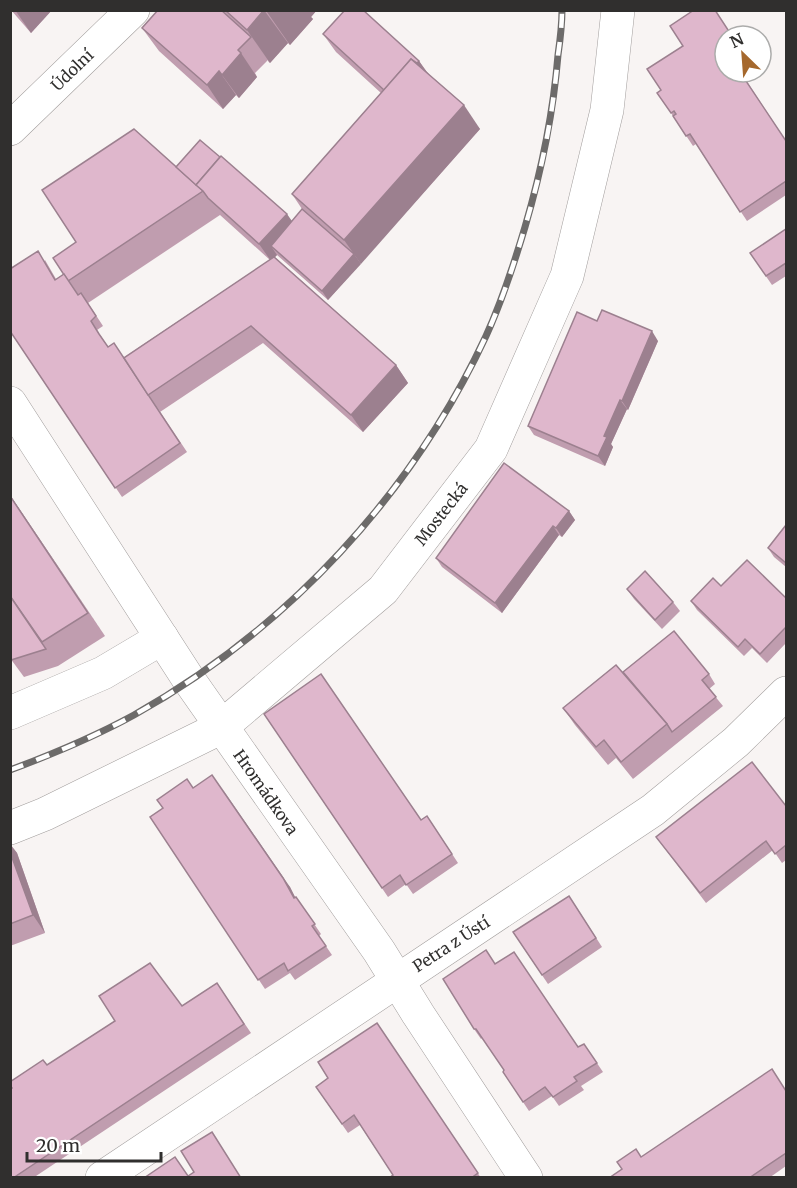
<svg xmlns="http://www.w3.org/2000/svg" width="797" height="1188" viewBox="0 0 797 1188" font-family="Merriweather,serif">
<rect width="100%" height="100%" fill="#f8f4f3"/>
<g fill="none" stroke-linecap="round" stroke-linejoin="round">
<defs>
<g id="street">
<path d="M10,129L133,10"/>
<path d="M10,403L189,680L379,951L418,1014L526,1178"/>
<path d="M10,713L103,673L162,638"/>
<path d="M10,828L45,814L220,728L383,590L491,449L567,276L607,110L618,10"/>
<path d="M102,1178L653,810L736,742L786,693"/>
</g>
</defs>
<use href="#street" stroke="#a19d9c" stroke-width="34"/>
<use href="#street" stroke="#fff" stroke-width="33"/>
<defs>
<path id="rail" d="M10,770C53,754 94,737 134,715C287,629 412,495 486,336C502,301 514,264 525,227C542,169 553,116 558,55C560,41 562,25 562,10"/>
</defs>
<use href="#rail" stroke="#6d6b6a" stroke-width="7"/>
<use href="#rail" stroke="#fff" stroke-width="4.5" stroke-dasharray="14" stroke-linecap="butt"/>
</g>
<g fill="#c09daf" fill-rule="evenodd">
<path d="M11,10H52L31,33Z"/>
<path d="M158,10H317L311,17L313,19L290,45L288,43L270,63L267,60V61L255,73L257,77L239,98L236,95L223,109L159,51L142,28Z"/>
<path d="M323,34L419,61L427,72L480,129L328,300L277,255L275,257L396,365L408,383L363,432L263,343L160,412L157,407L187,452L122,497L10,331L45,260L56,279L64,274L76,242L176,167L292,221L302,209L292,194L381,93L336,52ZM220,215L270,260L124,357L108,347L97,330L103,326L88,303Z"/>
<path d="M725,72H756L757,73L746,80L786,141V195L747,221L696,144L693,146L671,113Z"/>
<path d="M786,229V276L772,285L750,253Z"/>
<path d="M597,321L658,341L628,410L627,409L611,444L613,447L605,466L534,435L528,426Z"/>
<path d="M10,495L105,636L58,666L24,677L10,658Z"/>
<path d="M569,511L575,520L562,537L559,535L502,613L442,567L436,558Z"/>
<path d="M786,525V567L774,557L768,548Z"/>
<path d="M627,589L673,602L680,611L662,629L634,599Z"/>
<path d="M786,598V643L767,663L752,648L744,656L697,610L691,601Z"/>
<path d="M709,674L715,684L709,689L723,706L633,779L616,758L608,765L575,725L563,708Z"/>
<path d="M264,714L421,820L427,816L458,863L413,894L406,884L388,897Z"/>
<path d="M193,788L290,887L295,897H296L321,934L319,936L332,955L295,980L290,973L265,989L150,817Z"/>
<path d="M786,806V860L782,863L773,850L706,903L656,837Z"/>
<path d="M10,844L17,853L45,933L10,946Z"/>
<path d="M575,905L602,947L548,984L513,932Z"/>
<path d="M495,964L579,1047L584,1044L603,1072L581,1086L584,1090L559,1106L552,1096L529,1111L503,1072L504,1070L482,1038L481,1039L474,1029Z"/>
<path d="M217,983L251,1033L33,1178H10L47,1065L115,1021L182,1006Z"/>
<path d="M377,1023L481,1178H389L393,1175L360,1125L348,1133L316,1087L328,1078Z"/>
<path d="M786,1090V1166L769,1178H609L641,1157Z"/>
</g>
<g fill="#9c808f">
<path d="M15,10H52L31,33Z"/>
<path d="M264,10L288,43L270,63L247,30Z"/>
<path d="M269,10H317L311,17L313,19L290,45L267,12Z"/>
<path d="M241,53L257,77L239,98L222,75Z"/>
<path d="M419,61L431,78L390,94Z"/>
<path d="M219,71L236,95L223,109L207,85Z"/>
<path d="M464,105L480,129L361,264L344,240Z"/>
<path d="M287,214L299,231L271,246L277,255L271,261L259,244Z"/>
<path d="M354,254L361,264L328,300L322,291Z"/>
<path d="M652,331L658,341L628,410L622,401Z"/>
<path d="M396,365L408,383L363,432L351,415Z"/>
<path d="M620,400L627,409L611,444L613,447L605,466L598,456L604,436Z"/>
<path d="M10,495L105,636L10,496Z"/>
<path d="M569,511L575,520L562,537L556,528Z"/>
<path d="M553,526L559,535L502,613L495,603Z"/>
<path d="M219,784L290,887L300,907Z"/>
<path d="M10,844L17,853L45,933L33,915L10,852Z"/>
</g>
<g fill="#dfb7cc" stroke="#9c808f" stroke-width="1.5">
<path d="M158,10H221L251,37L238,50L241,53L222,75L219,71L207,85L142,28Z"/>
<path d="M225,10H264L247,30Z"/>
<path d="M345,10H363L419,61L417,63L411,59L384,90L323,34Z"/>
<path d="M694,10H715L732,36H725V72H740L786,141V181L740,212L690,134L686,136L673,116L676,114L674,111L671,113L657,93L661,90L647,69L683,46L670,26Z"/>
<path d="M411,59L464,105L344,240L292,194Z"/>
<path d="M134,129L203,191L68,281L53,258L76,242L42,190Z"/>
<path d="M200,140L220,157L196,185L176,167Z"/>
<path d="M221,156L287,214L259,244L208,198L203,191L196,185Z"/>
<path d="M302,209L354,254L322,291L271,246Z"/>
<path d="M786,229V263L766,276L750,253Z"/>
<path d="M38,251L55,280L64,274L78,295L81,293L96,316L91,321L99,334L108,347L114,343L180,443L115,488L10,331V269Z"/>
<path d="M274,257L396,365L351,415L251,326L148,395L124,358Z"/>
<path d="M602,310L652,331L622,401L620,400L604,436L607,437L598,456L528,426L577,312L597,321Z"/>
<path d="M504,463L569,511L556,528L553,526L495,603L436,558Z"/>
<path d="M10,496L88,613L42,642L10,596Z"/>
<path d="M786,525V563L768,548Z"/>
<path d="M747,560L786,598V627L760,654L745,639L738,647L691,601L713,578L721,586Z"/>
<path d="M645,571L673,602L655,620L627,589Z"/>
<path d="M10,596L46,649L11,660L10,658Z"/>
<path d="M674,631L709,674L702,680L716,697L672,732L667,724L623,672Z"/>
<path d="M616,665L667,724L621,762L604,740L596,747L563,708Z"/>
<path d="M321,674L421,820L427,816L452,854L406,885L400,875L382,888L264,714Z"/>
<path d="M752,762L786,806V845L775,854L766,841L700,893L656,837Z"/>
<path d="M212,775L283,878L294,898L296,897L315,924L312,926L326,946L288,971L284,963L258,980L150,817L163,808L157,800L187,779L193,788Z"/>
<path d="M10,852L33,915L10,924Z"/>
<path d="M569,896L596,938L542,975L513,932Z"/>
<path d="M486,950L495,964L514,952L578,1047L584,1044L597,1063L574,1077L577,1081L553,1097L545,1087L523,1102L503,1072L504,1070L476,1029H474L443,979Z"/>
<path d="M150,963L182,1006L217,983L244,1024L13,1178H10V1089L12,1088L10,1085V1082L43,1060L47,1065L115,1021L99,996Z"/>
<path d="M377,1023L478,1173L471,1178H389L393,1175L354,1115L342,1124L316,1087L328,1078L318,1062Z"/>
<path d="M772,1069L786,1091V1153L749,1178H609L622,1169L617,1162L636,1149L641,1157Z"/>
<path d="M212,1132L241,1178H144L175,1157L188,1176L194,1172L181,1151Z"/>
</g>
<g text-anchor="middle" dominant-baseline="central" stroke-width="4.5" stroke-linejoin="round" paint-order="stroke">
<g font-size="16" fill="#302f2e" stroke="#fff">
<text transform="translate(72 70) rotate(-44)">Údolní</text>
<text transform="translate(441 514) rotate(-52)">Mostecká</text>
<text transform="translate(266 792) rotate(55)">Hromádkova</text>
<text transform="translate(451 944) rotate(-33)">Petra z Ústí</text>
</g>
</g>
<rect width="797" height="1188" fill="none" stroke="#302f2e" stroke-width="24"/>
<g transform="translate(743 54) rotate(335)"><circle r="28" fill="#ffffff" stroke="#acacab" stroke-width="1.5"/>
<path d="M0-4.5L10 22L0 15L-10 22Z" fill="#a5682d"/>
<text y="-9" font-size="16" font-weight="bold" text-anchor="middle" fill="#302f2e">N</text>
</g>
<path d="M27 1152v9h134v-9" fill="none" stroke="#302f2e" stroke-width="3"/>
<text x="36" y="1152" font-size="18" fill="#302f2e" stroke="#ffffff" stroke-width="4.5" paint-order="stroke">20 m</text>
</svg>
